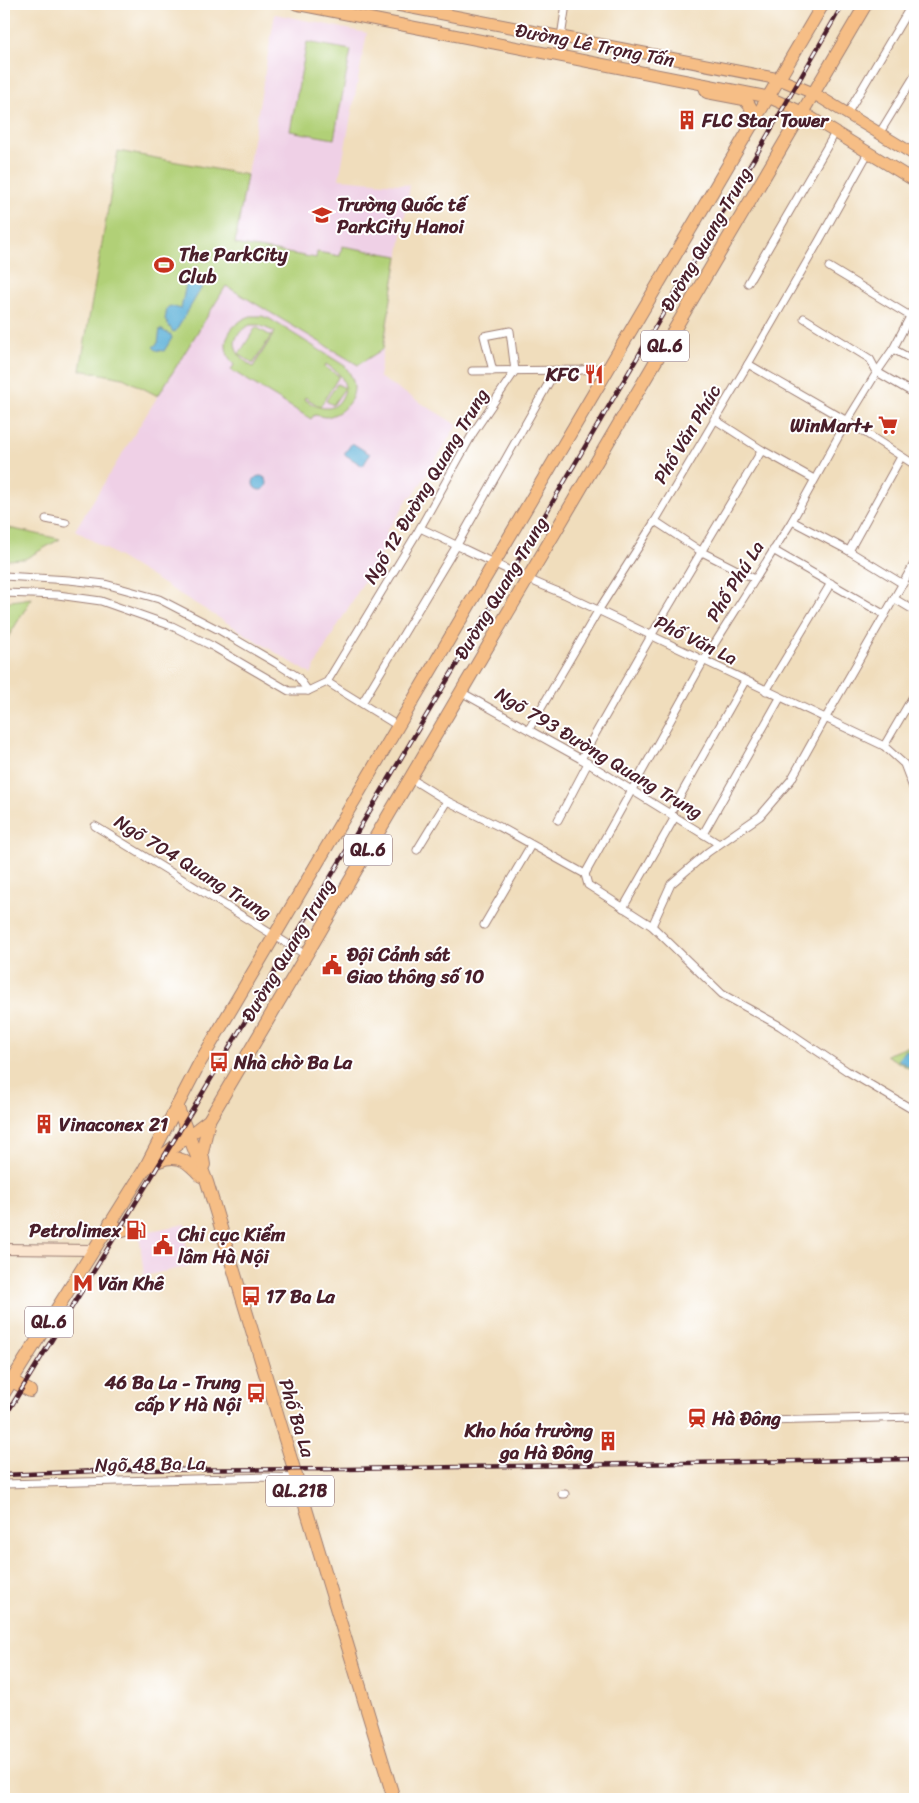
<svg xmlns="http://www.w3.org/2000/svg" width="919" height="1803" viewBox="0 0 919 1803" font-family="Sriracha,sans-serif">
<rect width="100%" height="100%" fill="#fff"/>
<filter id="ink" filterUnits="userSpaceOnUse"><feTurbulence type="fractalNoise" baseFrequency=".02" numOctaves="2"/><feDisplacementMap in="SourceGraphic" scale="10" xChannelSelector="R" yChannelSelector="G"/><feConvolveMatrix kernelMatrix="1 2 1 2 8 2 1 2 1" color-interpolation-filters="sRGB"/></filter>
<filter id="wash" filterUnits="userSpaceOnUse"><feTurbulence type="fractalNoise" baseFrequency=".0096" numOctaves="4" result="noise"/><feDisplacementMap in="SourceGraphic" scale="20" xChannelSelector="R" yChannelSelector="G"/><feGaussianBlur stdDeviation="1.12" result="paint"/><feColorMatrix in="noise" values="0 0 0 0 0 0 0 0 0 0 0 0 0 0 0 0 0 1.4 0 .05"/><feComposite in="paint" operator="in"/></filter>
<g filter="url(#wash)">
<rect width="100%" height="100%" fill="#f0ddbc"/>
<g fill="#efd0e6">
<path d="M275,14L367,33L339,179L410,185L379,377L457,425L414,495L409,497L398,516L387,530V543L325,647L311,674L75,530L226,286L303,332L316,258L235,244Z"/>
<path d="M186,1224L187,1231L184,1232L190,1266L144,1276L139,1233Z"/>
</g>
<g fill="#b1d077" stroke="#7e7851" fill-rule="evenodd">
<path d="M307,42L351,50L334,139L290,131Z"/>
<path d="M118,151L247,175L235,244L316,258L317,252L340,256L342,246L398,256L383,349L358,365L226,286L158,396L123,378L80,370Z"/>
<path d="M251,316H262L270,319L345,366C349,372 354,379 354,388C354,402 340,415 326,417C322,417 318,415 314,415L311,419L231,370L234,365C217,345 229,323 251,316ZM250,325H259L275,332L253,367C234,355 226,338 250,325ZM326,364C336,371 344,376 345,388L337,384L326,401L333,405L344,389L345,390C338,414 321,411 304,399L305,397L320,407L339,376L325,367Z"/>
<path d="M256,327L271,336L253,364L239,354Z"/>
<path d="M4,527L60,539L25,559L4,560Z"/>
<path d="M32,598L4,644V602Z"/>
<path d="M915,1044V1072L886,1055Z"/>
</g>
<g fill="#5cb0d8" stroke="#536882">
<path d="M190,272L202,283V287L176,331L173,332L165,320L167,308L170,306L181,309L188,274Z"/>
<path d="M160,329L171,335L172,338L164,351L156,350L153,347L158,343Z"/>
<path d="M352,443L370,454L363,466L344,454Z"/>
<circle cx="260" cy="483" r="7"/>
<path d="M905,1050L915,1055V1070L898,1060Z"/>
</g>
</g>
<g filter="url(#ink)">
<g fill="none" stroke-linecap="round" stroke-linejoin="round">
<defs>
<g id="street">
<path d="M561,37L566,4"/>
<path d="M847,114L912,4"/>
<path d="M879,134L915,75"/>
<path d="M829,267L910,316"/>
<path d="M748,283L835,133"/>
<path d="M804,318L870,359L877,372L915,394"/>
<path d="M893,349L915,361"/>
<path d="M748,364L847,421L915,465"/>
<path d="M472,371L581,370L609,367"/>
<path d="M493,371L484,336L510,331L515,371"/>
<path d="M714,419L762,450L814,479"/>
<path d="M46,519L66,523"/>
<path d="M655,521L702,552L755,579"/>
<path d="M792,521L849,551L903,584"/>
<path d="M420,528C468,550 514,575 564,594L884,746L904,764L915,793"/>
<path d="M773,550L885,615"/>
<path d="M849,551L901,457"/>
<path d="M4,576L69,580L105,584L159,599L221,631L276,663L298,677L308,691"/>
<path d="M4,593L58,595L101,601L172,626L212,646L289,691H308L327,682L420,528L473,433L515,371"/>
<path d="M895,599L915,611"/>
<path d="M327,682L398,726"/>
<path d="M766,691L831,583"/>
<path d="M461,692L581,759L719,844"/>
<path d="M362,703L457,545L556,370"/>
<path d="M529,729L598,611L655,521L748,364L819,241L868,153"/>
<path d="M884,746L915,693"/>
<path d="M581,759L651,636L762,450"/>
<path d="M410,778L447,801L500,827L585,874"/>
<path d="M670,814L745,681"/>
<path d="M558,820L588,763"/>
<path d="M95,826L306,955"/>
<path d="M703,834L780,698"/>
<path d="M417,850L447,801"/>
<path d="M585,874L703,662L792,521L847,421L877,372L893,349L915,307"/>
<path d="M585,874L588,885L652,926L722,994L780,1026L847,1071L915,1111"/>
<path d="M623,908L675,817"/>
<path d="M484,925L531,845"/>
<path d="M652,926L671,884L708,852L760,816L791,780L825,719L915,562"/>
<path d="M767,1421L915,1417"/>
<path d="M4,1484L267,1477L296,1478"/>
<path d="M562,1494H565"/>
</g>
<path id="secondary" d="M4,1249L93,1250"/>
<g id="primary">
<path d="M296,4L768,97L802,112L915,181"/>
<path d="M392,4L779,79L813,93L915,155"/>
</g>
<g id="highway">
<path d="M704,85L707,92L744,99C753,107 754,115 752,125"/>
<path d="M177,1106L207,1182L394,1799"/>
<path d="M159,1161C179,1153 188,1162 201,1176"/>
<path d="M204,1165L202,1153L209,1120"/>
<path d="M148,1167L209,1120L866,4"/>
<path d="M110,1223L123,1231"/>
<path d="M12,1381L30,1391"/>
<path d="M4,1393L144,1170L199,1064L823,4"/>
</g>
</defs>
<use href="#street" stroke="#9d7e74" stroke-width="9"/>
<use href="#secondary" stroke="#9d7e74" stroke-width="12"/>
<use href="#primary" stroke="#9d7e74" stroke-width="13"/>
<use href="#highway" stroke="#9d7e74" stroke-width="14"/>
<use href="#street" stroke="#fff" stroke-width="7"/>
<use href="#secondary" stroke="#fbe5cf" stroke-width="10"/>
<use href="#primary" stroke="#f6be86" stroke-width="11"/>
<use href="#highway" stroke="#f6be86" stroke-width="12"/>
<defs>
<g id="rail">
<path d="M4,1418L193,1109L515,566L755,157L843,4"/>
<path d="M4,1475L120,1470L347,1469L915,1459"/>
</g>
</defs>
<use href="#rail" stroke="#4a1f2b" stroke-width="4.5"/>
<use href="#rail" stroke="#fff" stroke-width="2.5" stroke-dasharray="8" stroke-linecap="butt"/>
</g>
</g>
<defs>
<symbol id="building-bare" viewBox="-9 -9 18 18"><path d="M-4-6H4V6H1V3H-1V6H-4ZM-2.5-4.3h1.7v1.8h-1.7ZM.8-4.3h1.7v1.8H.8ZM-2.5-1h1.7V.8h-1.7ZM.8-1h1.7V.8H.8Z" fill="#c8321e" stroke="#fff" stroke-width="2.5" paint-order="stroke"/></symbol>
<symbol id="school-bare" viewBox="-9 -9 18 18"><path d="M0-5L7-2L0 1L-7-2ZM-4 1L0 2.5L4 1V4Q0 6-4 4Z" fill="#c8321e" stroke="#fff" stroke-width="2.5" paint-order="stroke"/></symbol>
<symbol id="stadium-bare" viewBox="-9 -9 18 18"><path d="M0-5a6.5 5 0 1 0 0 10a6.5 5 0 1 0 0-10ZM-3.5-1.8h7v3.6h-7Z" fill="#c8321e" stroke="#fff" stroke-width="2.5" paint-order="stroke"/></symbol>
<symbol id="restaurant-bare" viewBox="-9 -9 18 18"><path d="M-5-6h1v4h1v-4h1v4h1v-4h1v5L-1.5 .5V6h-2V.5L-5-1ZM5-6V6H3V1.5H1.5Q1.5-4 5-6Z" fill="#c8321e" stroke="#fff" stroke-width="2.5" paint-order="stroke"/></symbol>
<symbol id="supermarket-bare" viewBox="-9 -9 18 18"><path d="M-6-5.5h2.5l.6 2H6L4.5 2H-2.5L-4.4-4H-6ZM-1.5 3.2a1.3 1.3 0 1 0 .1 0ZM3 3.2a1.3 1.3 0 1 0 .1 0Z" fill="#c8321e" stroke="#fff" stroke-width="2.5" paint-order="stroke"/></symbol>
<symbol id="civic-bare" viewBox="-9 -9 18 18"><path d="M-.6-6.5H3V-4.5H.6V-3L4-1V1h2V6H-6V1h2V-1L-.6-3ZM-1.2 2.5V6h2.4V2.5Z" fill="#c8321e" stroke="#fff" stroke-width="2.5" paint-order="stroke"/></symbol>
<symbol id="bus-bare" viewBox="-9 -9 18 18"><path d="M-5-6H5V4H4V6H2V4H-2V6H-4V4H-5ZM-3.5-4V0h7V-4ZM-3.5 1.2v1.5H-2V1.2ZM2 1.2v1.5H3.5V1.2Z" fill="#c8321e" stroke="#fff" stroke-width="2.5" paint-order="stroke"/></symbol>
<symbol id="fuel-bare" viewBox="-9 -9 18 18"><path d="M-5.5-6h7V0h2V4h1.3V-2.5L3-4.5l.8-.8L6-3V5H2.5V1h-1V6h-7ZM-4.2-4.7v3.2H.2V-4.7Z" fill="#c8321e" stroke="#fff" stroke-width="2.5" paint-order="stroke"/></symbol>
<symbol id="metro-bare" viewBox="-9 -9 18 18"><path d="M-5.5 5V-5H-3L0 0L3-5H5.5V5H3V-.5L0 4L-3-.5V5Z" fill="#c8321e" stroke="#fff" stroke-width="2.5" paint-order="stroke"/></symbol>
<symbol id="station-bare" viewBox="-9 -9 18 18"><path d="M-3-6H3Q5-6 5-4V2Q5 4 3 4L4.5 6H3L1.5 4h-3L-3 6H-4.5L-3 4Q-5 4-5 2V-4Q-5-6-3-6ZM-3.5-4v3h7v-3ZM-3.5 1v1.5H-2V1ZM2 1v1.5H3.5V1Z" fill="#c8321e" stroke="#fff" stroke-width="2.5" paint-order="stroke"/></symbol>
</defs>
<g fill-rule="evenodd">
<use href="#building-bare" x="673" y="106" width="28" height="28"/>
<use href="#school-bare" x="308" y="201" width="28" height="28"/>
<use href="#stadium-bare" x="150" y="251" width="28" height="28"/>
<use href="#restaurant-bare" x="580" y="360" width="28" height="28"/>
<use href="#supermarket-bare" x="874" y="411" width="28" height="28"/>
<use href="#civic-bare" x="318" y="951" width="28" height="28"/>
<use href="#bus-bare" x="205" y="1048" width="28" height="28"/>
<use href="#building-bare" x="30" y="1110" width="28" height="28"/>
<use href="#fuel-bare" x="122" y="1216" width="28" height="28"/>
<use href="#civic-bare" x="149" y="1231" width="28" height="28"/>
<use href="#metro-bare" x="69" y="1269" width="28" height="28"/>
<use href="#bus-bare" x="237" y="1282" width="28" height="28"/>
<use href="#bus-bare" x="242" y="1379" width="28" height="28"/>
<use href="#station-bare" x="683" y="1404" width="28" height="28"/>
<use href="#building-bare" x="594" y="1427" width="28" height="28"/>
</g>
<g text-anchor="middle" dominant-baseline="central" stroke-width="4" stroke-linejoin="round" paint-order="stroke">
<g fill="#fff" stroke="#80626b" stroke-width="1">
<rect x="641" y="330.5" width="48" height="31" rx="4"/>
<rect x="344" y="834.5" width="48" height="31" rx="4"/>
<rect x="25" y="1306.5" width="48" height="31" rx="4"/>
<rect x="266" y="1475.5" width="68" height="31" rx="4"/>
</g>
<g font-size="18" font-weight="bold" fill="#4a1f2b">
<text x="665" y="346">QL.6</text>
<text x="368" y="850">QL.6</text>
<text x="49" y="1322">QL.6</text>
<text x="300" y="1491">QL.21B</text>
</g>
<g font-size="19" fill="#4a1f2b" stroke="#fff">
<text transform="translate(595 45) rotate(11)">Đường Lê Trọng Tấn</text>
<text transform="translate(706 239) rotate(-60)">Đường Quang Trung</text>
<text transform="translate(687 434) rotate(-59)">Phố Văn Phúc</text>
<text transform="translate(426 486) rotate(-59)">Ngõ 12 Đường Quang Trung</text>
<text transform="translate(735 581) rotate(-58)">Phố Phú La</text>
<text transform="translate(501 588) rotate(-59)">Đường Quang Trung</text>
<text transform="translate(696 640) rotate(26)">Phố Văn La</text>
<text transform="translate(599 753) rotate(31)">Ngõ 793 Đường Quang Trung</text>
<text transform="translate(193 867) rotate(32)">Ngõ 704 Quang Trung</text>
<text transform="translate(288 950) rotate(-59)">Đường Quang Trung</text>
<text transform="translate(297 1418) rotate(73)">Phố Ba La</text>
<text transform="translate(150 1464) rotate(-1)">Ngõ 48 Ba La</text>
</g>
<g font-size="19" font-weight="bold" fill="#4a1f2b" stroke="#fff" text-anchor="start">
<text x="702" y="120">FLC Star Tower</text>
<text x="337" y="204">Trường Quốc tế<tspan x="337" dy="22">ParkCity Hanoi</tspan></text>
<text x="179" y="254">The ParkCity<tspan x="179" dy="22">Club</tspan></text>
<text x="579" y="374" text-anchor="end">KFC</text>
<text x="873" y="425" text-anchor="end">WinMart+</text>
<text x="347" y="954">Đội Cảnh sát<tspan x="347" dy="22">Giao thông số 10</tspan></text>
<text x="234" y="1062">Nhà chờ Ba La</text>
<text x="59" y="1124">Vinaconex 21</text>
<text x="121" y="1230" text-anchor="end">Petrolimex</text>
<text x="178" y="1234">Chi cục Kiểm<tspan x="178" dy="22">lâm Hà Nội</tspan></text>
<text x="98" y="1283">Văn Khê</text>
<text x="266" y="1296">17 Ba La</text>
<text x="241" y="1382" text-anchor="end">46 Ba La - Trung<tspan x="241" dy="22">cấp Y Hà Nội</tspan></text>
<text x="712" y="1418">Hà Đông</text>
<text x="593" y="1430" text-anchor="end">Kho hóa trường<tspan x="593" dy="22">ga Hà Đông</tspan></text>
</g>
</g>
<rect width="919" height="1803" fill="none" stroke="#fff" stroke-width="20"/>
</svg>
